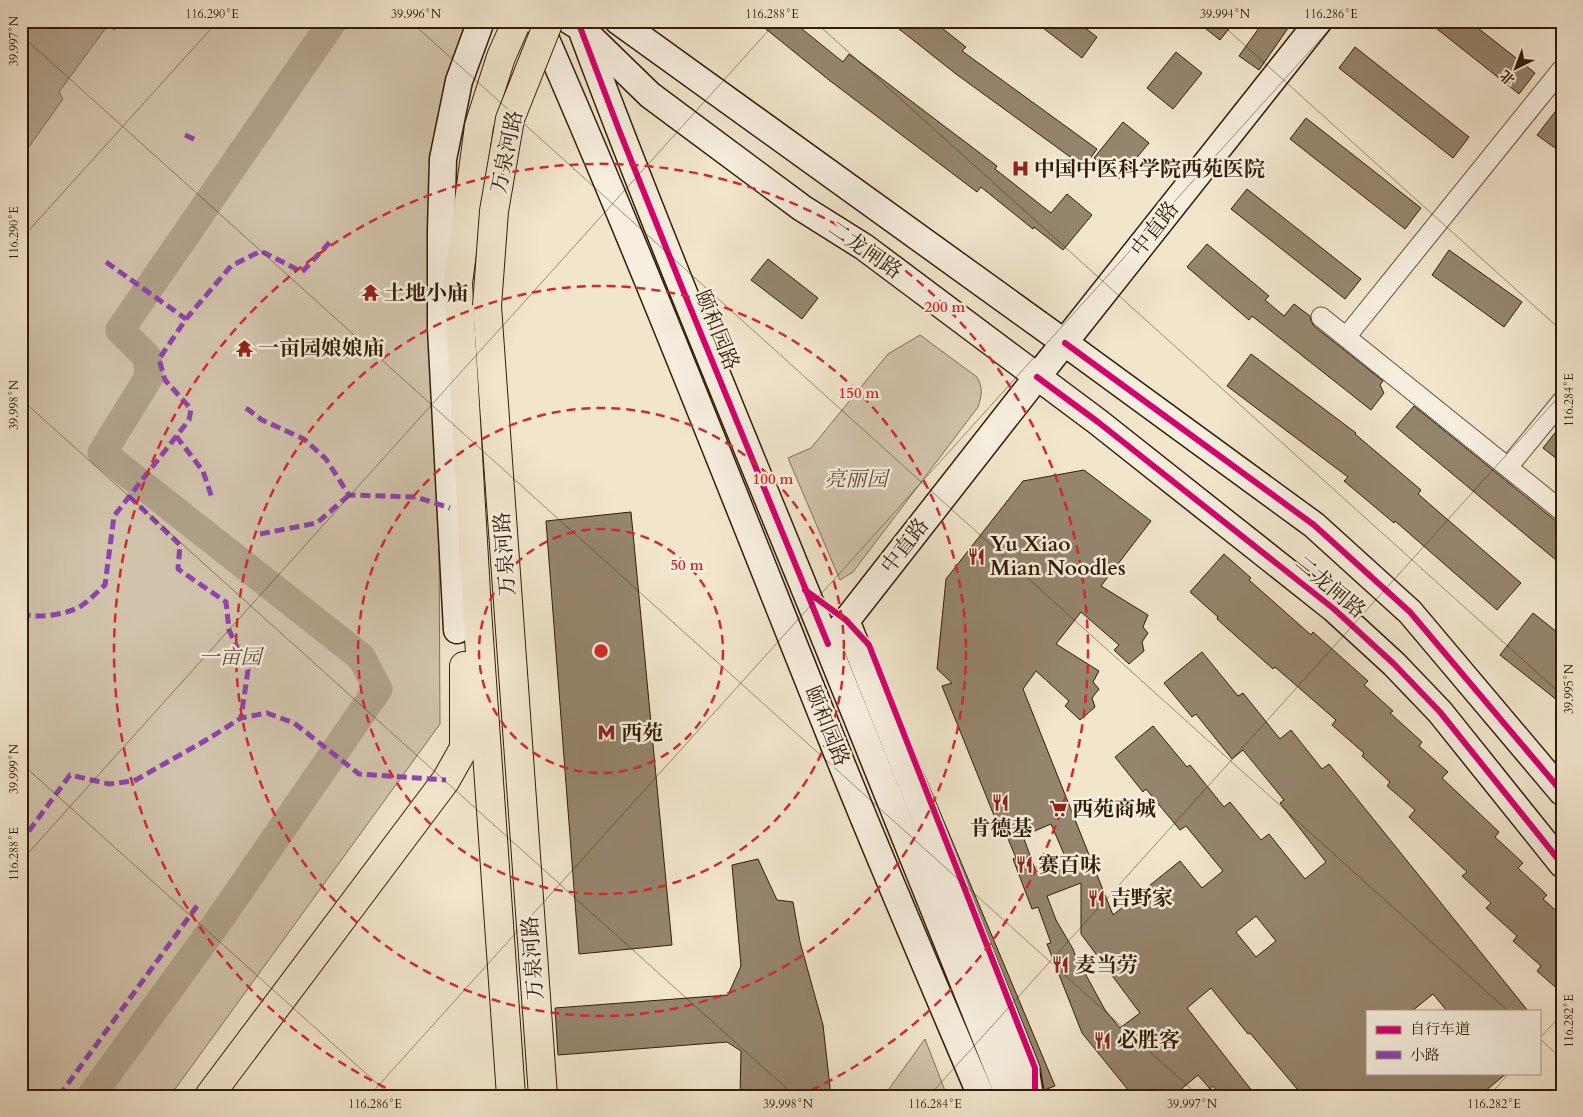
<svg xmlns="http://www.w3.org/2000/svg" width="1583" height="1117" viewBox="0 0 1583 1117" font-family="Cardo,'Noto Serif SC',serif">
<rect width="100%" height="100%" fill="#f1e5cc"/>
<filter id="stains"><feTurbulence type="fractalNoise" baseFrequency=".004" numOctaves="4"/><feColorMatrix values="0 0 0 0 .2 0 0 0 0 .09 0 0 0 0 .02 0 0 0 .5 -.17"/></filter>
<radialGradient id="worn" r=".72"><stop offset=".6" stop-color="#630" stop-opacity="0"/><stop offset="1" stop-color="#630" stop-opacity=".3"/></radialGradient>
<g fill="#d1c3ab" stroke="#827059">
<path d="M21,21H474L437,150L440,724L170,1096H21Z"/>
<path d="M920,335L977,377C983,388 982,395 978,407L853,572L840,580L788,458L811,448L888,354Z"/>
<path d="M925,1039L947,1096H886V1093Z"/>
</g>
<path fill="#b0a189" stroke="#7e6c55" d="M21,21H120L114,30L108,25L59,92L63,99L21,158Z"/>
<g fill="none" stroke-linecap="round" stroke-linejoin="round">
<path stroke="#b0a189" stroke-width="29" d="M91,1096L217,923L378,689L361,657L102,453L149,377L147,357L120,330L333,21"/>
</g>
<g fill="#95856d" stroke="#321d07" fill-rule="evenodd">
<path d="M756,21H792L843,62L849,54L997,166L995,169L1051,213L1067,194L1092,215L1063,250L1034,227L1033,229L981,187L977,192L829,80Z"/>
<path d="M889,21H933L966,47L962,51L1097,149L1084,167L956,74Z"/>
<path d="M1034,21H1076L1097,37L1082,58Z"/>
<path d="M1196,21H1235L1220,40Z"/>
<path d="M1264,21H1293L1259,70L1239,56Z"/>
<path d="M1427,21H1469L1535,73L1519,94Z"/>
<path d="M1355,47L1469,137L1453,158L1339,68Z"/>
<path d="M1176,52L1202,73L1173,109L1147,88Z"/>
<path d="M1562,103V153L1537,135Z"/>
<path d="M1306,118L1421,208L1405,229L1290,139Z"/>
<path d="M1123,122L1149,143L1119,179L1094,158Z"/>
<path d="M1247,189L1361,279L1345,299L1231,209Z"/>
<path d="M1207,244L1269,296L1265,300L1284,316L1294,304L1310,316L1311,321L1314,326L1383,381L1380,385L1384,393L1371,410L1252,316L1249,320L1187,267Z"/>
<path d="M1449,250L1522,302L1504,327L1432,275Z"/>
<path d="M768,259L818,298L802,319L751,280Z"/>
<path d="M1251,354L1356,433L1355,434L1421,490L1418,494L1521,583L1497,610L1395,521L1394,523L1344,481L1348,477L1227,386Z"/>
<path d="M1414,406L1562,526V565L1396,427Z"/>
<path d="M1562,424V463L1543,448Z"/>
<path d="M1084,470L1151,521L1101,586L1148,615L1143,627L1148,633L1142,642L1144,651L1129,664L1114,650L1119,645L1081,612L1056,644L1099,671L1093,682L1099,689L1092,698L1095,707L1080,720L1065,706L1069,701L1036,671L1023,689L1113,915L1180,861L1202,888L1223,871L1186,826L1180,830L1146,789L1143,792L1115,757L1153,726L1187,767L1190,765L1224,807L1230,802L1261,840L1269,834L1305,879L1326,862L1280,803L1284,800L1243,750L1232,759L1196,714L1192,717L1164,683L1202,652L1238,696L1243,693L1280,739L1291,730L1322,769L1329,764L1528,1011H1447L1433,994L1412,1011H1367V1073H1507L1479,1096H1303L1250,1033L1248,1034L1211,988L1187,1008L1256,1096H1221L1213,1086L1210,1089L1198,1075L1173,1096H1133L1082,1033L1047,944L1051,943L1038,907L1032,909L1013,859L1016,858L1001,822L997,823L942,686L952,683L937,669L946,579L1023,481ZM1051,824L1067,861L1040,871L1039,867L1035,869L1023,836ZM1081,883V934L1140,1013L1120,1028L1105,1010L1080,964V969L1073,949L1056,920L1047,896ZM1256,916L1276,941L1256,957L1236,932Z"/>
<path d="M631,512L672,945L579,954L546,521Z"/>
<path d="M1224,554L1251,578L1249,580L1311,635L1313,632L1368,681L1364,685L1393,711L1390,713L1422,742L1419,746L1448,772L1442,778L1499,832L1495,837L1523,863L1518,868L1547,895L1543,899L1562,916V993L1537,971L1541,966L1513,941L1517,936L1486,908L1491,903L1462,876L1467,872L1409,817L1415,810L1387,786L1390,782L1362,756L1364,753L1332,725L1336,720L1275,667L1273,669L1217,619L1218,617L1190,592Z"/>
<path d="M1533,613L1562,636V704L1500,655Z"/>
<path d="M901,719L1055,1086L1044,1090L1040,1066Z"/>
<path d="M758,859L777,900L793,902L800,942L823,1025L831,1096H740L741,1051L727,1042L558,1055L555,1008L728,995L741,966L732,865Z"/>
</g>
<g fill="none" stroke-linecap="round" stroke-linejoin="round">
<defs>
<g id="street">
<path d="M1321,317L1562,511"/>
<path d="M1346,337L1562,69"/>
<path d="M1508,467L1562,401"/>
</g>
<g id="secondary">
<path d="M538,21C642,258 736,500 832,740C880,860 931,978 981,1096"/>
<path d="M570,21L580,27L650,95L802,208L864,247L1011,357L1098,422L1334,609L1394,664L1440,712L1562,864"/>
<path d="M618,21L1065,343L1314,525L1410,612L1562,792"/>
<path d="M583,34C660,240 745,442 828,646C888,792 945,938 1004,1084L1012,1096"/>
<path d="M846,620L1026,1072L1030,1096"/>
<path d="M457,630L441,328V230L443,159L459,81L481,21"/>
<path d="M828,644L1037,377L1319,21"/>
</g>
<g id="highway">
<path d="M487,306L543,1096"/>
<path d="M209,1096L446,780L464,748V666"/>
<path d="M511,1096L477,610L458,283L479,126L501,57L517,21"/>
</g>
</defs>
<use href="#street" stroke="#624f38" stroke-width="21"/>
<use href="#secondary" stroke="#321d07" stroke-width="29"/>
<use href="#highway" stroke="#321d07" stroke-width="30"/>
<use href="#street" stroke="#f6eede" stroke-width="19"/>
<use href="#secondary" stroke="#f6eede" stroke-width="26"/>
<use href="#highway" stroke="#f1e5cc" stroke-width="28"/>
<defs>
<path id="highway-bridge" d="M487,306L494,211L510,119L549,21"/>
</defs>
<use href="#highway-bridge" stroke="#321d07" stroke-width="30" stroke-linecap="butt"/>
<use href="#highway-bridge" stroke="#f1e5cc" stroke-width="28"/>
<g stroke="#8e44ad" stroke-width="5" stroke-dasharray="10 5" stroke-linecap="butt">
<path d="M185,135L196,140"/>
<path d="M106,262L186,319"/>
<path d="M246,408L262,420L304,439L326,459L349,495L416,497L450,508"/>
<path d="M176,436L203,471L212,498"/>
<path d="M129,496L180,545L178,569L226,602L229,630L248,670L241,718"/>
<path d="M260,534L317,523L349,495"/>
<path d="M21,613C34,620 69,614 81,606C90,600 97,592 105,585L114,516L189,420L191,409L165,380L159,359L186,319L231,266L261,251L302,272L331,241"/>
<path d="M21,844L23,839L70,775L109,784L134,781L208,739L241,718L267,713L294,723L359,774L446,780"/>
<path d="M21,942L23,951L21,990"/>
<path d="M59,1096L197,906"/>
</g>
<defs>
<g id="cycleway">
<path d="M580,27L619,130L681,285L828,644"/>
<path d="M1065,343L1314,525L1410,612L1562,792"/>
<path d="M1037,377L1098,422L1334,609L1394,664L1440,712L1562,864"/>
<path d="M805,590L846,620L869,645L1035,1068V1096"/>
</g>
</defs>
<use href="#cycleway" stroke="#f6eede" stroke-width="9"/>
<use href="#cycleway" stroke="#d6006c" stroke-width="6"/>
</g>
<path fill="none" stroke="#321d07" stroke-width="1" stroke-opacity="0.45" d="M410,21L1508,1011M814,21L1562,695M1218,21L1562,331M21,35L1199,1096M21,239L218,21M21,399L795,1096M21,763L391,1096M21,861L777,21M1539,1038L1562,1059M1539,1039L1562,1014M369,1096L1337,21M929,1096L1562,393M1489,1096L1509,1073"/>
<g fill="none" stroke="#d62828" stroke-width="2.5" stroke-dasharray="9 6">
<circle cx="601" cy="651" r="122"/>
<circle cx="601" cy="651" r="243"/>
<circle cx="601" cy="651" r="365"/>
<path d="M399 1094A487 487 0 1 1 803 1094"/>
</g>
<defs>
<symbol id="hospital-bare" viewBox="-9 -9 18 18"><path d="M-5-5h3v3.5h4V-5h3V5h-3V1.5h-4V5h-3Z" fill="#8f2418" stroke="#f6eede" stroke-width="2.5" paint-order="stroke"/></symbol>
<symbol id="temple-bare" viewBox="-9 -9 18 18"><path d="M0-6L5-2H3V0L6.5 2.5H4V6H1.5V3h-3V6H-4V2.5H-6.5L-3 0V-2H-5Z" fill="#8f2418" stroke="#f6eede" stroke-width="2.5" paint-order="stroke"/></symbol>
<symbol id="restaurant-bare" viewBox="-9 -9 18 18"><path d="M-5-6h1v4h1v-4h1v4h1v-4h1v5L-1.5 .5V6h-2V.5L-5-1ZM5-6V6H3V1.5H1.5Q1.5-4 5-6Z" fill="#8f2418" stroke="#f6eede" stroke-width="2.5" paint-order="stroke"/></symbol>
<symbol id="metro-bare" viewBox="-9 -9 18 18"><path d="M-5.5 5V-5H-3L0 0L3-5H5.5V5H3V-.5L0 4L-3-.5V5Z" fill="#8f2418" stroke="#f6eede" stroke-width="2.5" paint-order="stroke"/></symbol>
<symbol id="supermarket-bare" viewBox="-9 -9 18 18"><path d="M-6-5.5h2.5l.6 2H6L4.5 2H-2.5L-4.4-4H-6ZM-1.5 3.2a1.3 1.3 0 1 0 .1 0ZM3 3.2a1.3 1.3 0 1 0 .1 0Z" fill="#8f2418" stroke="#f6eede" stroke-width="2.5" paint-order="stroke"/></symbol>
</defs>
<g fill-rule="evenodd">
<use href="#hospital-bare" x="1008" y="156" width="25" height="25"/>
<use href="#temple-bare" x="358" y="280" width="25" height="25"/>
<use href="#temple-bare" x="232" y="336" width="25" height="25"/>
<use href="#restaurant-bare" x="964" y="544" width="25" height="25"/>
<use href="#metro-bare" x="594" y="720" width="25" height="25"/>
<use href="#restaurant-bare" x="988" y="790" width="25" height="25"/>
<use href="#supermarket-bare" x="1046" y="796" width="25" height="25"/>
<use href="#restaurant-bare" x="1012" y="852" width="25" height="25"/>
<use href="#restaurant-bare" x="1084" y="886" width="25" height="25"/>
<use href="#restaurant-bare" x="1048" y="952" width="25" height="25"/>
<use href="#restaurant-bare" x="1090" y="1028" width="25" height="25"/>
</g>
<g text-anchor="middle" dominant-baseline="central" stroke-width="5" stroke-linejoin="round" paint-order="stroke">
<g font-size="21" fill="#321d07" stroke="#f6eede">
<text transform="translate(507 152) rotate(-78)">万泉河路</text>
<text transform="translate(1155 229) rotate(-52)">中直路</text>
<text transform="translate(865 250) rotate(35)">二龙闸路</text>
<text transform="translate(717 330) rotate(68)">颐和园路</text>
<text transform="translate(905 546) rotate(-52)">中直路</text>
<text transform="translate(505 554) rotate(-94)">万泉河路</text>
<text transform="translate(1330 587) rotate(40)">二龙闸路</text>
<text transform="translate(827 726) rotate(68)">颐和园路</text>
<text transform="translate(533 958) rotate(-94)">万泉河路</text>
</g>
<g font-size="21" font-weight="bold" fill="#321d07" stroke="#f6eede" text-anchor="start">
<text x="1034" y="169">中国中医科学院西苑医院</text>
<text x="384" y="293">土地小庙</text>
<text x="258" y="348">一亩园娘娘庙</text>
<text x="990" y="544">Yu Xiao<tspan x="990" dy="24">Mian Noodles</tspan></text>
<text x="621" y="733">西苑</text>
<text x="1072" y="809">西苑商城</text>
<text x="1001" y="828" text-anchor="middle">肯德基</text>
<text x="1038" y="865">赛百味</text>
<text x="1110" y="898">吉野家</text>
<text x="1075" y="965">麦当劳</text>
<text x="1117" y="1040">必胜客</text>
</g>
<g font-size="21" font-style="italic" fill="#624f38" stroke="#f6eede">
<text x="856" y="479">亮丽园</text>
<text x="230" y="657">一亩园</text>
</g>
</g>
<circle cx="601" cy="651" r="8" fill="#d62828" stroke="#f6eede" stroke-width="2.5"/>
<g font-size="15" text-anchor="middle" font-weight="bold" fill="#d62828" stroke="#f6eede" stroke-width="5" stroke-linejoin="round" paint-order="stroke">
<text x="945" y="312">200 m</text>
<text x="859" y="398">150 m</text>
<text x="773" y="484">100 m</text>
<text x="687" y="570">50 m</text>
</g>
<rect width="1583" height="1117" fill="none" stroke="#f1e5cc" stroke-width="55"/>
<rect x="1366" y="1010" width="175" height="65" fill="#f6eede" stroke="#a89a88"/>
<rect x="1376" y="1026" width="25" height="8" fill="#d6006c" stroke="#a89a88"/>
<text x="1410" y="1034" font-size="15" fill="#321d07">自行车道</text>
<rect x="1376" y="1051" width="25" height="8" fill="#8e44ad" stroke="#a89a88"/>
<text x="1410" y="1060" font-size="15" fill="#321d07">小路</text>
<g transform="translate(1516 68) rotate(222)" stroke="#f6eede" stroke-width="4" paint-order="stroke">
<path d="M0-4L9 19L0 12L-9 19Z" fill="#321d07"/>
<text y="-8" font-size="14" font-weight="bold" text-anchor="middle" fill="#321d07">北</text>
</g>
<rect x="28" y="28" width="1528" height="1062" fill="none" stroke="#321d07" stroke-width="2"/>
<g font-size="12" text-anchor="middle" fill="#321d07">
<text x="212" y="18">116.290°E</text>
<text x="416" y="18">39.996°N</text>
<text x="772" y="18">116.288°E</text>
<text x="1225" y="18">39.994°N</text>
<text x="1331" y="18">116.286°E</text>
<text transform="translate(14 41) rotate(-90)" y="4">39.997°N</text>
<text transform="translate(14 233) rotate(-90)" y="4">116.290°E</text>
<text transform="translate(1569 400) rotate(-90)" y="4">116.284°E</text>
<text transform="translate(14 405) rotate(-90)" y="4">39.998°N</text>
<text transform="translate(1569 689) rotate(-90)" y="4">39.995°N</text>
<text transform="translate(14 769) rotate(-90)" y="4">39.999°N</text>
<text transform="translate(14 854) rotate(-90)" y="4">116.288°E</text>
<text transform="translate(1569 1021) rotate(-90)" y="4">116.282°E</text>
<text x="375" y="1108">116.286°E</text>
<text x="788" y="1108">39.998°N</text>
<text x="935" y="1108">116.284°E</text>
<text x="1192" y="1108">39.997°N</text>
<text x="1494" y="1108">116.282°E</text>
</g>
<rect width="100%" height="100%" filter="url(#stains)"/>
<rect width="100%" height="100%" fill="url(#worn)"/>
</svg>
